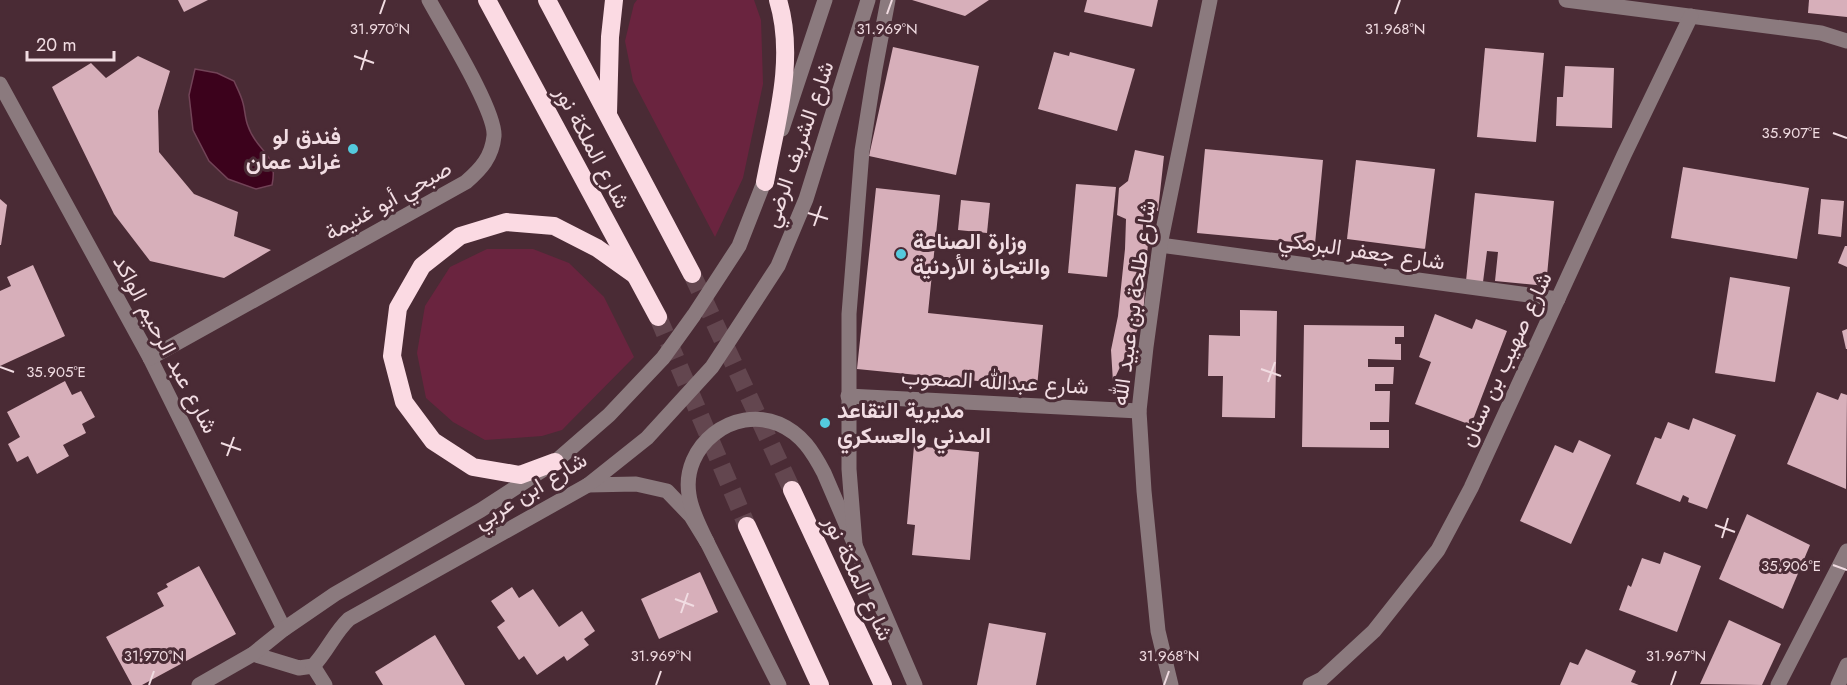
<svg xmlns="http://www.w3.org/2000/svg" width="1847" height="685" viewBox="0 0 1847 685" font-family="Jost,Vazirmatn,sans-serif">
<rect width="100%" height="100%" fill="#4a2b35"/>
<g fill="#6a243f">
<path d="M637,0H754L761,20L763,84L743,178L715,237L633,81L625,41L634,4Z"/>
<path d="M487,249H533L569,263L604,297L634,357L562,430L542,436L485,440L453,422L426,398L417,353L425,306L450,267Z"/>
</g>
<path fill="#3c021c" stroke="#724357" stroke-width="1.5" d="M195,69L217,73L234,81C237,88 241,95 243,103C245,110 245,119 248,126C257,153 279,153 272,185L256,189L228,179L209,161L193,130L189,95Z"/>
<g fill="#d7afba">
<path d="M178,0H208L184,12Z"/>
<path d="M912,0H989L965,16Z"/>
<path d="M1087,0H1158L1152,27L1084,12Z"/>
<path d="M1809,0H1847V17L1808,13Z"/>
<path d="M893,47L979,66L956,175L869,156Z"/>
<path d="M1485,48L1544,53L1536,142L1477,137Z"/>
<path d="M1054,52L1069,56L1070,52L1135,69L1117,131L1038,109Z"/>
<path d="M138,56L170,71L158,111L159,152L194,194L238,212L234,236L271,250L224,278L150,261L114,214L52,87L91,63L106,78Z"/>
<path d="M1565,66L1614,68L1612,128L1556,126L1557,97H1563Z"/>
<path d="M1205,149L1323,160L1315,244L1197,233Z"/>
<path d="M1135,150L1164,156L1158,211L1144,210L1142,241L1148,242L1143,318L1113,382L1111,350L1118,316L1125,249L1126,219L1117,215L1119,188L1128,181Z"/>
<path d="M1356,160L1435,169L1425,249L1347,239Z"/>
<path d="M1683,167L1809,188L1797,259L1671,238Z"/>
<path d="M1076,184L1116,187L1107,277L1068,273Z"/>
<path d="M876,188L940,195L928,313L1043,325L1037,387L857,369Z"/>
<path d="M1475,193L1554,201L1546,286L1495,281L1498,252L1487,251L1483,282L1466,281Z"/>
<path d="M0,199L7,205L1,245H0Z"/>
<path d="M1821,199L1844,201L1841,237L1818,234Z"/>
<path d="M961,200L990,203L987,233L958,230Z"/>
<path d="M1845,246H1847V267L1838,263Z"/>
<path d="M33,265L65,336L0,366V291L11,286L7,277Z"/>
<path d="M1730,277L1790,287L1775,382L1715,373Z"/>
<path d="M1240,310L1277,311L1275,418L1222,417L1223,376H1208L1209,335L1240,336Z"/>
<path d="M1435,314L1472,329L1476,319L1507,331L1471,425L1415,404L1431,362L1419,357Z"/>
<path d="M1304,325L1404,326V337H1395V344H1401V360L1368,359V367H1394L1393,384H1375V391H1390L1389,422H1370V430H1389V448L1302,447Z"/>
<path d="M1847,329V349H1846L1842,331Z"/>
<path d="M65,381L72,395L81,391L95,417L82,424L86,433L63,445L69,456L37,474L28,456L17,462L8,444L20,437L7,412Z"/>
<path d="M1817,392L1838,400L1841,393L1847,395L1846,489L1787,464Z"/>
<path d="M1693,418L1736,435L1707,509L1688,502L1689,498L1683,495L1680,502L1636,484L1655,437L1661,439L1668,422L1689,430Z"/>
<path d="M1579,440L1611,455L1571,544L1520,521L1555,445L1573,453Z"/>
<path d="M914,446L979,452L970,560L912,555L915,525L907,524Z"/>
<path d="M1747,514L1810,545L1783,609L1719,579Z"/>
<path d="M1664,552L1701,566L1677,632L1619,610L1628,585L1631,587L1642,558L1660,564Z"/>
<path d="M199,566L236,634L142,685H132L106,637L164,606L157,593L168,587L166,584Z"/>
<path d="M700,572L718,612L659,639L641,599Z"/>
<path d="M512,587L519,598L533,589L559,627L582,611L595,631L584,639L589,645L567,661L564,656L537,675L524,656L519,660L497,627L505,621L491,601Z"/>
<path d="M1729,620L1781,644L1762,685L1700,684Z"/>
<path d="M989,623L1046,633L1036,685H977Z"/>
<path d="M435,635L465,685H383L375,672Z"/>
<path d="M1586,649L1636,671L1631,682L1639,685H1560L1570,662L1578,665Z"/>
</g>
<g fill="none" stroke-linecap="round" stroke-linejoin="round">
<g stroke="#63464f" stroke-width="18" stroke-dasharray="18 9" stroke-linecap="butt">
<path d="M692,274L792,490"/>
<path d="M658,317L747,526"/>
</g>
<g stroke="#8b7a7e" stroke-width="15">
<path d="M1566,0L1821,33L1847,41"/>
<path d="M0,84L150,358L284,629"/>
<path d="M782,129L825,0"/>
<path d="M1160,245L1558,299"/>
<path d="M150,358L466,182C481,169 492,157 494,136C496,111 443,26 429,0"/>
<path d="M848,396L1139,411"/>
<path d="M588,485L636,484L667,491L691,516L707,542L779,685"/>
<path d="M707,542C700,527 691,511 689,495C681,446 733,405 779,424C802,434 813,452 824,473L915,685"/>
<path d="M855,544L849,469V314L862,151L875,69L888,0"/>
<path d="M253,654L299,668L313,666C327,652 334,633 349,619L588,485L647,438L712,367L778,266L806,199L868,0"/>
<path d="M313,666L325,685"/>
<path d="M199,685L253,654L284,629L335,594L481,510L555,462L609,415L663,358L694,315L739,246L768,172"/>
<path d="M1171,685L1158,631L1144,491L1139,411L1146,347L1160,245L1210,0"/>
<path d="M1310,685L1322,679L1374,631L1438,550L1471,488L1624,155L1691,16"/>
<path d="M1778,685L1847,551"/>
<path d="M1838,685L1847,665"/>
</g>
<g stroke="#fbdae3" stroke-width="18">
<path d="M487,0L658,317"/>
<path d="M547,0L692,274"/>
<path d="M608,113L610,37L614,0"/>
<path d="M765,182C776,123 796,59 778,0"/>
<path d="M555,462L520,475L473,467L433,441L404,402L392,356L398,308L422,266L460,236L506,222L554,226L597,248L635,275"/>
<path d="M792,490L883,685"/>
<path d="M747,526L820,685"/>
</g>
</g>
<path fill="none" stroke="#f1dce2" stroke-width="2" d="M380,14L385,0M887,14L892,0M1395,14L1400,0M354,56L374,63M361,70L367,50M1833,133L1847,138M808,213L828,219M814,226L821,206M0,367L14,372M1261,369L1281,376M1268,382L1275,362M221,443L241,450M227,456L234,437M1715,525L1735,532M1722,538L1728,518M1833,565L1847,570M675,599L694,606M681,613L688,593M149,685L154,671M656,685L661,671M1164,685L1169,671M1671,685L1676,671"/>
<g fill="#54cadd" stroke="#4a2b35" stroke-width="2">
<circle cx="353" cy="149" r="6"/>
<circle cx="901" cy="254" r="6"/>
<circle cx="825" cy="423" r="6"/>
</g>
<g text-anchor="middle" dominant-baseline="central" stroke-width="6" stroke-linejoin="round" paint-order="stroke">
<g font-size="22" font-weight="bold" fill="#f1dce2" stroke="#4a2b35" text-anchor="start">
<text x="341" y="136" text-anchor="end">فندق لو<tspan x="341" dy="25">غراند عمان</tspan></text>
<text x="913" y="241">وزارة الصناعة<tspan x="913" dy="25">والتجارة الأردنية</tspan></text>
<text x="837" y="410">مديرية التقاعد<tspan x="837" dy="25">المدني والعسكري</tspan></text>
</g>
<g font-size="22" fill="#f1dce2" stroke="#4a2b35">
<text transform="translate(798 144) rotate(-71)">شارع الشريف الرضي</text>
<text transform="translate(593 147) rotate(62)">شارع الملكة نور</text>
<text transform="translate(388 200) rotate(-29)">صبحي أبو غنيمة</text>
<text transform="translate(1362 250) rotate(8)">شارع جعفر البرمكي</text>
<text transform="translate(1133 303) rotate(-82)">شارع طلحة بن عبيد الله</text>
<text transform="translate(166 344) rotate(62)">شارع عبد الرحيم الواكد</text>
<text transform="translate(1505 359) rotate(-65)">شارع صهيب بن سنان</text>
<text transform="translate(995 381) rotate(3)">شارع عبدالله الصعوب</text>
<text transform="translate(530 490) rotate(-31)">شارع ابن عربي</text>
<text transform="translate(859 578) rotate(65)">شارع الملكة نور</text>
</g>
</g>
<g font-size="15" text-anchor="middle" fill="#f1dce2" stroke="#4a2b35" stroke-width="6" stroke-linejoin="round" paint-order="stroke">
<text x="380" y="34">31.970°N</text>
<text x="887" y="34">31.969°N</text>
<text x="1395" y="34">31.968°N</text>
<text x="1791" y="138">35.907°E</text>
<text x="56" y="377">35.905°E</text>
<text x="1791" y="571">35.906°E</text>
<text x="154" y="661">31.970°N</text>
<text x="661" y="661">31.969°N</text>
<text x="1169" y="661">31.968°N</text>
<text x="1676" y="661">31.967°N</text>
</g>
<path d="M27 51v9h87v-9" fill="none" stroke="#f1dce2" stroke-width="3"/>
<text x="36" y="51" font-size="18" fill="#f1dce2" stroke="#4a2b35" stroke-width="4.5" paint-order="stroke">20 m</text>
</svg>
